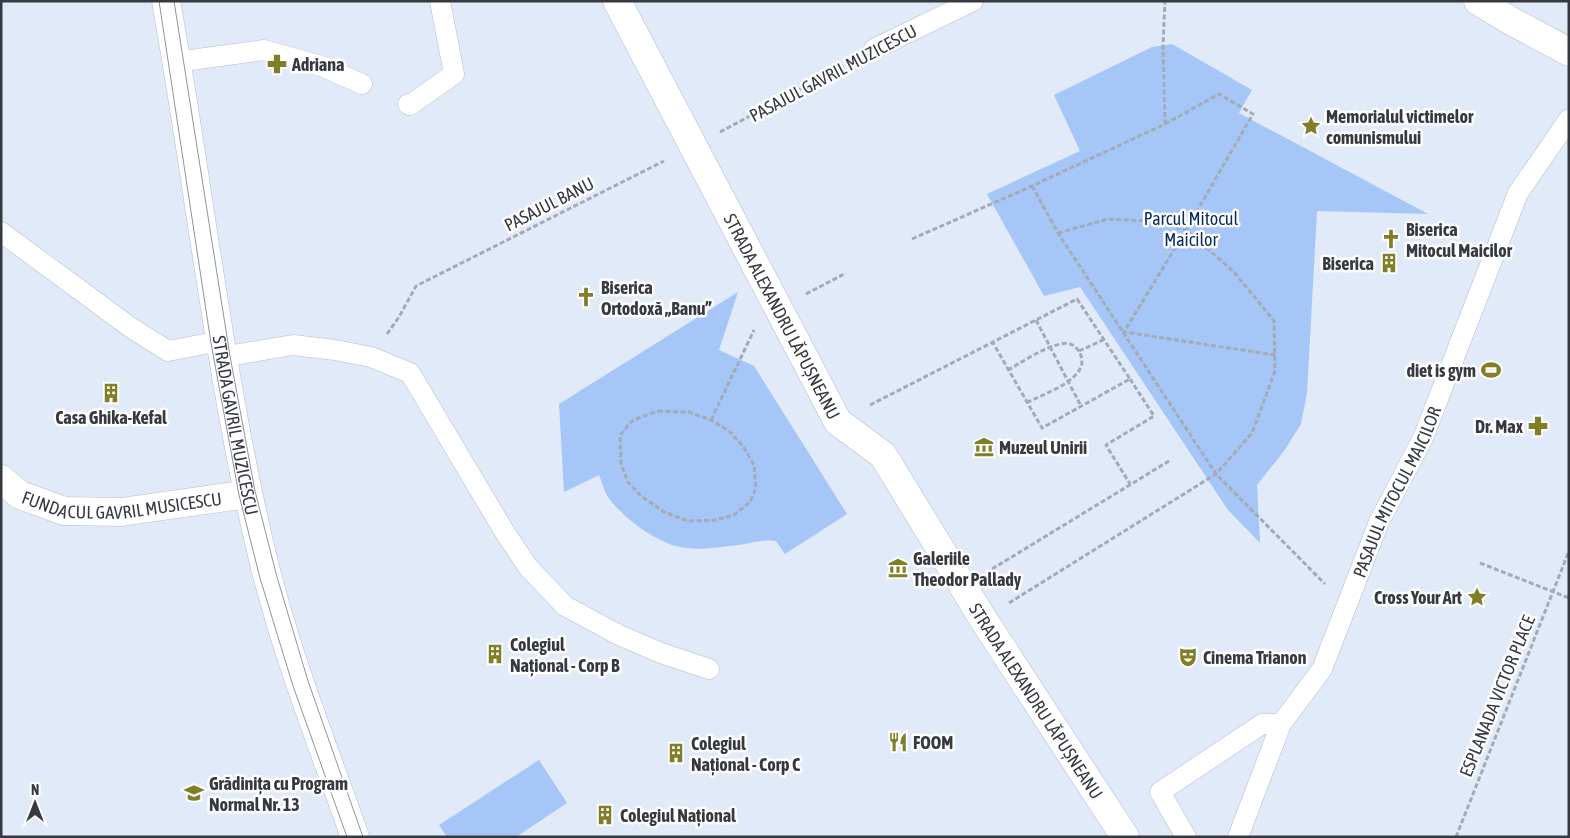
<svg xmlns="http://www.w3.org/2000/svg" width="1570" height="838" viewBox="0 0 1570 838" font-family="'Asap Condensed',sans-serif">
<rect width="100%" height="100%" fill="#e0eaf9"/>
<g fill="#a5c6f7">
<path d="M1172,44L1252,90L1239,113L1428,214L1317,211L1307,393L1301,424L1284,451L1257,485L1260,543L1228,510L1080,287L1044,296L987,194L1080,151L1054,95L1152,47Z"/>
<path d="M738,292L719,350L754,366L847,514L785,554L776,541C760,539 746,545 730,546C713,548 693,551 676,546C653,540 621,516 608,497C604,491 602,482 599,475L564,492L559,404Z"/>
<path d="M539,760L567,803L516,837H447L439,825Z"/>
</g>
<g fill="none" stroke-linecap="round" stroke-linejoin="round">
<defs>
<g id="lane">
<path d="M874,49L973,1"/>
<path d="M176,62L264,50L321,66L362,84"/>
<path d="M408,104L410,105L454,74L440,1"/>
<path d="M1,232L130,327L168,351L220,341"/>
<path d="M222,357L293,345L335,350L371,357L410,373L504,531L528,567L565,606L619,635L661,653L709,669"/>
<path d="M1186,837L1160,792L1262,724H1281"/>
<path id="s1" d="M1238,837L1281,724L1322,669L1379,522L1423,438L1518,193L1569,119"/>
</g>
<g id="street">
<path id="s2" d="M617,1L838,422L883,455L983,619L1125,837"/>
<path id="s3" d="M1,479L20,495L64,511L121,512L248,494"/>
</g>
<g id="secondary">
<path id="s4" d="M166,1C178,69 189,138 199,206C218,328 236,451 266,571C289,661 324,749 355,837"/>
</g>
<path id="primary" d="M1478,1L1513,22L1569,52"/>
</defs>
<use href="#lane" stroke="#b3bccb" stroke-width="21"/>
<use href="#street" stroke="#b3bccb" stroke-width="29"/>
<use href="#secondary" stroke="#b3bccb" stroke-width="29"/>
<use href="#primary" stroke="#b3bccb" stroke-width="29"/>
<g stroke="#a3abb7" stroke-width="3" stroke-dasharray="5 2.5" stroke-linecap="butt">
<path d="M1165,124L1219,94L1253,114L1186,230L1124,332L1275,355"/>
<path d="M720,132L849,63"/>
<path d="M1032,186L1058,233L1216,474L1325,584"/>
<path d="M912,239L1032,186L1165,124L1163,46L1165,1"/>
<path d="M806,294L846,273"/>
<path d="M1036,320L1081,406"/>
<path d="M387,334L399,317L416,286L664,161"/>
<path d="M1079,351L1103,340"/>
<path d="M1008,370C1024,361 1042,348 1061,344C1067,342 1074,344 1078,350C1097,377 1043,394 1026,403"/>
<path d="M1130,379L1154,416L1106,445L1130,484"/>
<path d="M870,405L1077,299L1130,379L1042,428L992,341"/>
<path d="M658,411L689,412L711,420L729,431L743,446L754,465L756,488L750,502L734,515L715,520L688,521L664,512L641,496L628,482L621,464L620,435L633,420Z"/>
<path d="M711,420L754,330"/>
<path d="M1480,563L1569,598"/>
<path d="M992,569L1169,461"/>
<path d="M1009,603L1216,474L1252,433L1275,371L1274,321L1234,272L1186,230L1149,221L1108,219L1058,233"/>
<path d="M1456,837L1569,551"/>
</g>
<use href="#lane" stroke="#fff" stroke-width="20"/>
<use href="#street" stroke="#fff" stroke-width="28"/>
<use href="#secondary" stroke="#fff" stroke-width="28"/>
<use href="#primary" stroke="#fff" stroke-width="28"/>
<g stroke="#8d949f" stroke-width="1">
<path d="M159,1L211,343L239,495L260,578L293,686L347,837"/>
<path d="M174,1L230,356L255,491L277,577L308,681L363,837"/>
</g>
</g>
<defs>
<symbol id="pharmacy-bare" viewBox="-9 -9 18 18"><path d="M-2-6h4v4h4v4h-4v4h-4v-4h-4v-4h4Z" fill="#807e26" stroke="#fff" stroke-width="2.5" paint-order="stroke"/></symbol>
<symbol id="sight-bare" viewBox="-9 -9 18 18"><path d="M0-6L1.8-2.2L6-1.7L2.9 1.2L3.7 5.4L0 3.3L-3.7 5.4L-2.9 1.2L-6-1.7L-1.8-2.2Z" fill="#807e26" stroke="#fff" stroke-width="2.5" paint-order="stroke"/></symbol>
<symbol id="church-bare" viewBox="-9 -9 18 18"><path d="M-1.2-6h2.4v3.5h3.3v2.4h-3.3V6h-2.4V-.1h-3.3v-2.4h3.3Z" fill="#807e26" stroke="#fff" stroke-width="2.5" paint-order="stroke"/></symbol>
<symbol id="building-bare" viewBox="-9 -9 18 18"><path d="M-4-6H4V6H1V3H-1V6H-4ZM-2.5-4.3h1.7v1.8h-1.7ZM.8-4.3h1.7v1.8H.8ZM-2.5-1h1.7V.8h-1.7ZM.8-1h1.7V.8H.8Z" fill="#807e26" stroke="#fff" stroke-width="2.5" paint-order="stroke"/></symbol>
<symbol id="stadium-bare" viewBox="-9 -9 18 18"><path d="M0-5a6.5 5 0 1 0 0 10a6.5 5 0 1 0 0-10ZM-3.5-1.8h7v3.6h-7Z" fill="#807e26" stroke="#fff" stroke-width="2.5" paint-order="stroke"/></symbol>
<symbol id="museum-bare" viewBox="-9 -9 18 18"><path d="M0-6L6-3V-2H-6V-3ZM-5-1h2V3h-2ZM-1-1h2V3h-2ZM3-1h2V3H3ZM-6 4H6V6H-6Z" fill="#807e26" stroke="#fff" stroke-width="2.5" paint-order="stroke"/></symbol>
<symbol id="theatre-bare" viewBox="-9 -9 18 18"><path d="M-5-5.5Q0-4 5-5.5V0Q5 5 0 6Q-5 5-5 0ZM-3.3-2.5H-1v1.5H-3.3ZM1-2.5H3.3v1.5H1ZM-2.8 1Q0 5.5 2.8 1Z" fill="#807e26" stroke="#fff" stroke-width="2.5" paint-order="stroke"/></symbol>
<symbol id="restaurant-bare" viewBox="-9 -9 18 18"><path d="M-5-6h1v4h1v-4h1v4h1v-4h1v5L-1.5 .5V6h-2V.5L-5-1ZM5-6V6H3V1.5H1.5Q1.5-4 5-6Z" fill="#807e26" stroke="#fff" stroke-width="2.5" paint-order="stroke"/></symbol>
<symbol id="school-bare" viewBox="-9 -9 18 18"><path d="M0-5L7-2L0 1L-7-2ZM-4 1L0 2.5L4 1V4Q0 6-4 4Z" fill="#807e26" stroke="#fff" stroke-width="2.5" paint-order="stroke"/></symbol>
</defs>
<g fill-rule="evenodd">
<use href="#pharmacy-bare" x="263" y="50" width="28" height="28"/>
<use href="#sight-bare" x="1297" y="112" width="28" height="28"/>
<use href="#church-bare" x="1377" y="225" width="28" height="28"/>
<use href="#building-bare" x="1375" y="249" width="28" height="28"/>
<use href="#church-bare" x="572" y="283" width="28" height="28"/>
<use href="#stadium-bare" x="1477" y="356" width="28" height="28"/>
<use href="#building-bare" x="97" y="379" width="28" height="28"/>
<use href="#pharmacy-bare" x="1524" y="412" width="28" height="28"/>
<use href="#museum-bare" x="970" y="433" width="28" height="28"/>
<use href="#museum-bare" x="884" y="554" width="28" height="28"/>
<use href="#sight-bare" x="1463" y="583" width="28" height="28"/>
<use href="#building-bare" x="481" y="640" width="28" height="28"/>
<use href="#theatre-bare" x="1174" y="643" width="28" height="28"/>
<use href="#restaurant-bare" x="884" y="728" width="28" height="28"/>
<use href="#building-bare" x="662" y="739" width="28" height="28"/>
<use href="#school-bare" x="180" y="779" width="28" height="28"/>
<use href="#building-bare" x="591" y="801" width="28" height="28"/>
</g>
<g text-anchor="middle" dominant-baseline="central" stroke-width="5" stroke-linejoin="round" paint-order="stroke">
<g font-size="18" font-weight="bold" fill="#363a40" stroke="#fff" text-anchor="start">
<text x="292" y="64">Adriana</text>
<text x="1326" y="116">Memorialul victimelor<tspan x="1326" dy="21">comunismului</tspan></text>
<text x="1406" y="229">Biserica<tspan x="1406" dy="21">Mitocul Maicilor</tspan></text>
<text x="1374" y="263" text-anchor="end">Biserica</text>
<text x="601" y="287">Biserica<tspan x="601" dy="21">Ortodoxă „Banu”</tspan></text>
<text x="1476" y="370" text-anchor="end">diet is gym</text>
<text x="111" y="417" text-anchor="middle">Casa Ghika-Kefal</text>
<text x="1523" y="426" text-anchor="end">Dr. Max</text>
<text x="999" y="447">Muzeul Unirii</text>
<text x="913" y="558">Galeriile<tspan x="913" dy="21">Theodor Pallady</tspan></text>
<text x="1462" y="597" text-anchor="end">Cross Your Art</text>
<text x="510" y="644">Colegiul<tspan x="510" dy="21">Național - Corp B</tspan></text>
<text x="1203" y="657">Cinema Trianon</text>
<text x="913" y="742">FOOM</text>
<text x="691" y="743">Colegiul<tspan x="691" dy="21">Național - Corp C</tspan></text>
<text x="209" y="783">Grădinița cu Program<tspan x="209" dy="21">Normal Nr. 13</tspan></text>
<text x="620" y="815">Colegiul Național</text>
</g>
<g font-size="18" fill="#363a40" stroke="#fff">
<text transform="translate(833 73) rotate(-28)">PASAJUL GAVRIL MUZICESCU</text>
<text transform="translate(549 204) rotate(-27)">PASAJUL BANU</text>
<text stroke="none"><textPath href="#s2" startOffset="356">STRADA ALEXANDRU LĂPUȘNEANU</textPath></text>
<text stroke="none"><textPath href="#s4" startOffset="430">STRADA GAVRIL MUZICESCU</textPath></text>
<text stroke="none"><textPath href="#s1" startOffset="382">PASAJUL MITOCUL MAICILOR</textPath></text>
<text stroke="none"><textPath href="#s3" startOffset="129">FUNDACUL GAVRIL MUSICESCU</textPath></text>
<text transform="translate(1497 696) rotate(-68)">ESPLANADA VICTOR PLACE</text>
<text stroke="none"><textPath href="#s2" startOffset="821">STRADA ALEXANDRU LĂPUȘNEANU</textPath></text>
</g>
<g font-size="18" fill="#072b5d" stroke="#fff">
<text x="1191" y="218">Parcul Mitocul<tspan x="1191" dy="21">Maicilor</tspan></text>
</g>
</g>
<rect width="1570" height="838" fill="none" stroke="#363a40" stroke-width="5"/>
<g transform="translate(35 803)" stroke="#ffffff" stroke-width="4" paint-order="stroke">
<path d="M0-4L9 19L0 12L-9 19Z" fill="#363a40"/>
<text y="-8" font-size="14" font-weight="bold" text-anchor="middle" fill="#363a40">N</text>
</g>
</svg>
